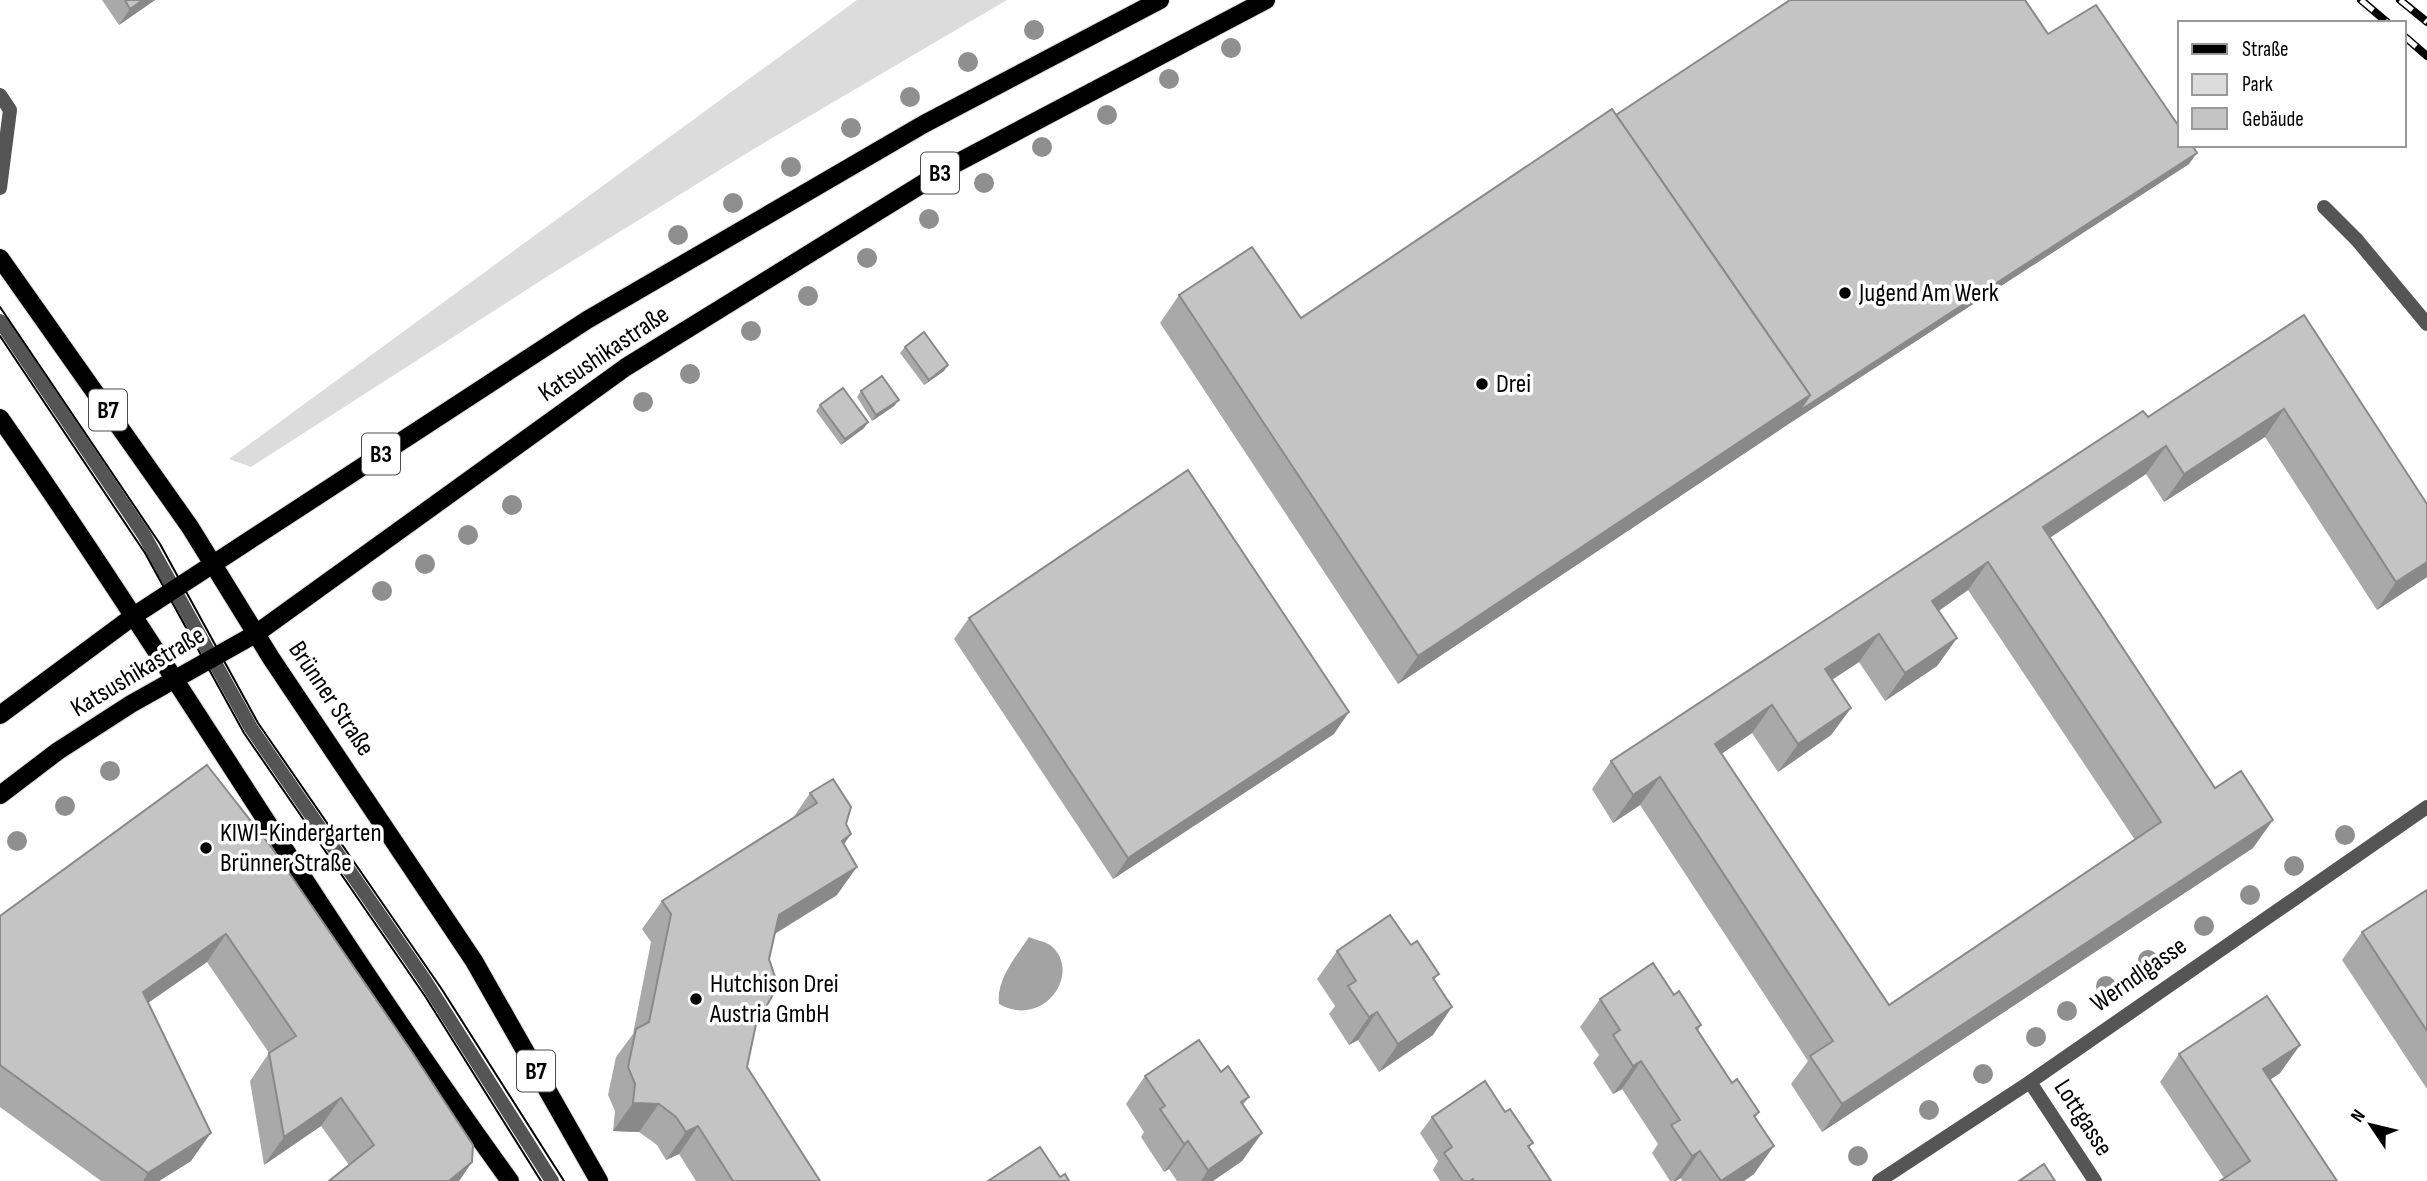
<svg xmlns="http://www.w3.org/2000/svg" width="2427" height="1181" viewBox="0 0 2427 1181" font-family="'Sofia Sans Condensed',sans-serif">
<rect width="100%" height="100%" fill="#fff"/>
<path fill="#dcdcdc" d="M857,0H1007L752,150L548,276L251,467L229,459Z"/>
<path fill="#a3a3a3" d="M1029,937C1035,940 1044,941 1050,945C1083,970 1046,1030 999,1004C996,979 1016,957 1029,937Z"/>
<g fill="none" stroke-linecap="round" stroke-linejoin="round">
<defs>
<g id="primary">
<path d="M0,258L190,527L271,658L474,961L599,1181"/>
<path d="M0,418C175,669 330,933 510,1181"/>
<path d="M0,715L135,615L587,320L924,124L1160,0"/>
<path d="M0,795L58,751L131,704L257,633L626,367L953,165L1266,0"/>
</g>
</defs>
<use href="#primary" stroke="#dbdbdb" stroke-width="20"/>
<g stroke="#555" stroke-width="14">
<path d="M0,95L10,110L0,188"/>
<path d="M2324,207L2357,240"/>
<path d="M0,321L144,535L251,728L424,979L552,1181"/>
</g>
<g stroke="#555" stroke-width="14">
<path d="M2357,240L2427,324"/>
<path d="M2030,1082L2095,1181"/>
<path d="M1879,1181L2030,1082L2427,807"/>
</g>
<use href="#primary" stroke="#000" stroke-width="18"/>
<g stroke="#000" stroke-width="2">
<path d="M0,307L160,544L258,723L441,988L564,1181"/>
<path d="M0,336L145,553L244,733L425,996L541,1181"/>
</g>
<defs>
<g id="rail">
<path d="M2361,0L2388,23"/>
<path d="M2400,0L2427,22"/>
<path d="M2404,36L2427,56"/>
</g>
</defs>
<use href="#rail" stroke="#000" stroke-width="8"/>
<use href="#rail" stroke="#fff" stroke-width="5" stroke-dasharray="16" stroke-linecap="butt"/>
</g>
<g fill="#8f8f8f">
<circle cx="1034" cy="30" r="10"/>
<circle cx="1231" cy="48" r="10"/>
<circle cx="968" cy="62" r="10"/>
<circle cx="1169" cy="79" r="10"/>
<circle cx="910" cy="97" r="10"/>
<circle cx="1107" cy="115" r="10"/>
<circle cx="851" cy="128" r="10"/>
<circle cx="1042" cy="147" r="10"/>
<circle cx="791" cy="167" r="10"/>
<circle cx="984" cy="183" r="10"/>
<circle cx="733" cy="203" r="10"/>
<circle cx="929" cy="219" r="10"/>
<circle cx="678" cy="235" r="10"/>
<circle cx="867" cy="258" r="10"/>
<circle cx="808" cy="296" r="10"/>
<circle cx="751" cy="331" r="10"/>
<circle cx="690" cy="374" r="10"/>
<circle cx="643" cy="402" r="10"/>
<circle cx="512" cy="505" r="10"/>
<circle cx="468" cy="535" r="10"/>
<circle cx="425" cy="564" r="10"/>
<circle cx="382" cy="591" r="10"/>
<circle cx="110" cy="771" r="10"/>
<circle cx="65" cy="806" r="10"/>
<circle cx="2345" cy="835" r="10"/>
<circle cx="17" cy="841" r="10"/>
<circle cx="2294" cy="866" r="10"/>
<circle cx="2250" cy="895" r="10"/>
<circle cx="2204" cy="926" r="10"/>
<circle cx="2148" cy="960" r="10"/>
<circle cx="2106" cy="986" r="10"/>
<circle cx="2067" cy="1011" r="10"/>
<circle cx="2036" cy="1037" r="10"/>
<circle cx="1983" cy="1074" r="10"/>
<circle cx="1929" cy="1110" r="10"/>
<circle cx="1858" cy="1156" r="10"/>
</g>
<g fill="#a9a9a9" fill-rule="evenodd">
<path d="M102,0H155L119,25Z"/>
<path d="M2048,34L2189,164L1790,423L1398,684L1160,323L1179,295L1301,318L1616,115Z"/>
<path d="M2304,315L2427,577L2377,610L2265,437L2164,502L2146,474L2050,537L2253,848L1822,1132L1791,1084L1808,1061L1640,805L1613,823L1592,789L1611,761L2148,417ZM1968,590L2135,840L1889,1005L1721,754L1752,733L1778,772L1831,735L1851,708L1832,680L1859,662L1885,701L1937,666L1957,638L1939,611Z"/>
<path d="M905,347L944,371L924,385L900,353Z"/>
<path d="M861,391L899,400L894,406L872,421L857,397Z"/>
<path d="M820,405L868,422L864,428L841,445L816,411Z"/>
<path d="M969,618L1334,734L1113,879L954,639Z"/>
<path d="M207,765L472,1162L459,1181H329L349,1165L321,1126L264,1165L250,1081L269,1053L207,962L148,1003L191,1161L159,1181H101L0,1107V916Z"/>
<path d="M810,793L846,824L837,895L775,934L747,1067L820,1181H696L679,1154L666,1160L657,1145L639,1132L613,1131L615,1111L608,1095L616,1057L633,1034L651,942L642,929L662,901L793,818Z"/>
<path d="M2427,890V1089L2342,960L2362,932Z"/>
<path d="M1411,945L1439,974L1434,980L1433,1035L1379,1072L1358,1040L1349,1045L1329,1014L1335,1006L1317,979L1337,951Z"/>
<path d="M1674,995L1701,1025L1698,1031L1732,1083L1759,1112L1755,1118L1754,1174L1744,1181H1682L1681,1178L1676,1181H1670L1652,1153L1658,1144L1622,1089L1613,1094L1593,1063L1599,1055L1580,1027L1600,999Z"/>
<path d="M2300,1045L2280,1073L2270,1080L2337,1181L2224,1178L2160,1082L2179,1054Z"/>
<path d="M1221,1072L1249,1097L1243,1105L1262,1133L1242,1161L1213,1181H1177L1169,1169L1164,1172L1141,1137L1144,1132L1126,1104L1145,1076Z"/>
<path d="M1505,1112L1533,1143L1529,1148L1551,1181H1440L1433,1170L1438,1161L1420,1133L1432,1117Z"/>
</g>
<g fill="#898989">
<path d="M143,0H155L119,25L130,9Z"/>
<path d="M2197,153L2189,164L1790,423L1398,684L1418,656L1810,395Z"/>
<path d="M948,365L944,371L924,385L929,380Z"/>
<path d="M899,400L894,406L872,421L876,415Z"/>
<path d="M2284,409L2265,437L2164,502L2184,474Z"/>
<path d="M868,422L864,428L841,445L845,439Z"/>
<path d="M2166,446L2146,474L2024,555L2043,527Z"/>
<path d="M1988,562L1968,590L1912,629L1932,601Z"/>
<path d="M2427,562V577L2377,610L2396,582Z"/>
<path d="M1879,634L1859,662L1805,697L1825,669Z"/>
<path d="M1957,638L1937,666L1885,701L1905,673Z"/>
<path d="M1772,705L1752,733L1695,772L1715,744Z"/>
<path d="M1851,708L1831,735L1778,772L1798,744Z"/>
<path d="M1349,712L1334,734L1113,879L1128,858Z"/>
<path d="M1660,777L1640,805L1613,823L1633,795Z"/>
<path d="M2273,820L2253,848L1822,1132L1842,1104Z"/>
<path d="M851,834L832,862L842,841Z"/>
<path d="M857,867L837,895L759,943L779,915Z"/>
<path d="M226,934L207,962L123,1020L143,992Z"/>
<path d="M1452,1007L1433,1035L1379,1072L1398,1044Z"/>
<path d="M1377,1012L1358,1040L1349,1045L1369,1017Z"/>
<path d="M2300,1045L2280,1073L2243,1097L2263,1069Z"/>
<path d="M1641,1061L1622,1089L1613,1094L1633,1066Z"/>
<path d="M341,1098L321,1126L264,1165L284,1137Z"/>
<path d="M633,1103L659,1104L639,1132L613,1131Z"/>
<path d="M698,1126L679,1154L666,1160L686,1132Z"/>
<path d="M211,1133L191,1161L159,1181H143L148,1173Z"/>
<path d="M1262,1133L1242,1161L1213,1181H1201L1208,1170Z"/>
<path d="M1188,1141L1169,1169L1164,1172L1184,1144Z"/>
<path d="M1774,1146L1754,1174L1744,1181H1721Z"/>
<path d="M1700,1151L1681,1178L1676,1181H1674L1692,1156Z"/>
<path d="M472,1162L459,1181H449Z"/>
</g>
<g fill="#c4c4c4" stroke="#898989" stroke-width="2" fill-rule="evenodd">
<path d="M125,0H143L130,9Z"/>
<path d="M1790,0H2025L2048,34L2096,5L2180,128V145H2192L2197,153L1799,411L1810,395L1616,115Z"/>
<path d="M1612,109L1810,395L1418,656L1179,295L1252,247L1301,318Z"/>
<path d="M2304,315L2427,504V562L2396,582L2284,409L2184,474L2166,446L2043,527L2215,788L2241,771L2273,820L1842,1104L1810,1056L1833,1041L1660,777L1633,795L1611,761L2143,411L2148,417ZM1988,562L2161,822L1889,1005L1715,744L1772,705L1798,744L1851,708L1825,669L1879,634L1905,673L1957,638L1932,601Z"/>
<path d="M924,332L948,365L929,380L905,347Z"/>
<path d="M882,376L899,400L876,415L861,391Z"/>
<path d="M843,388L868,422L845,439L820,405Z"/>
<path d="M1188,470L1349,712L1128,858L969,618Z"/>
<path d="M207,765L272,848L410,1049L473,1145L472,1162L449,1181H329L374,1145L341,1098L284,1137L269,1053L296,1036L226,934L143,992L211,1133L148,1173L0,1065V916Z"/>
<path d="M833,779L851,807L846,824L851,834L842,841L857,867L779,915L769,959L775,977L774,993L756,1024L747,1067L820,1181H733L698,1126L686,1132L676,1117L659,1104L633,1103L635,1084L628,1067L636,1029L649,1022L671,914L662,901L817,803L810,793Z"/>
<path d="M2427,890V1031L2362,932Z"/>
<path d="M1390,915L1411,945L1417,941L1439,974L1433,978L1452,1007L1398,1044L1377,1012L1369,1017L1348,986L1356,981L1337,951Z"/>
<path d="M1653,963L1674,995L1679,991L1701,1025L1696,1028L1732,1083L1737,1079L1759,1112L1754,1116L1774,1146L1721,1181L1700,1151L1692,1156L1671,1125L1680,1120L1641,1061L1633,1066L1620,1046L1613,1035L1620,1030L1600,999Z"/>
<path d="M2267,996L2300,1045L2263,1069L2337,1181H2220L2250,1161L2179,1054Z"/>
<path d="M1199,1040L1221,1072L1228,1066L1249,1097L1241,1102L1262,1133L1208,1170L1188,1141L1184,1144L1160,1109L1165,1106L1145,1076Z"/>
<path d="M1485,1081L1505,1112L1510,1109L1533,1143L1528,1146L1551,1181H1474L1473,1179L1470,1181H1463L1444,1153L1452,1147L1432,1117Z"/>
<path d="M1040,1147L1060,1177L1065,1174L1069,1181H988Z"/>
<path d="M2044,1164L2055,1181H2019Z"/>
</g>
<g fill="#000" stroke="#fff" stroke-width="2.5">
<circle cx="1845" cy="293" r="7"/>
<circle cx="1482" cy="384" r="7"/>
<circle cx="206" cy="848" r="7"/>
<circle cx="696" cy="999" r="7"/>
</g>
<g text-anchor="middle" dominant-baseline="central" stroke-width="7" stroke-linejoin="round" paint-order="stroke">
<g fill="#fff" stroke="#4c4c4c" stroke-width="2">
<rect x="921" y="152.5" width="38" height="41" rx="5"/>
<rect x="89" y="389.5" width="38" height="41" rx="5"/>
<rect x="362" y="433.5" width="38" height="41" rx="5"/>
<rect x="517" y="1050.5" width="38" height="41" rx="5"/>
</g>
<g font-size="24" font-weight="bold" fill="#000">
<text x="940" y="173">B3</text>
<text x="108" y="410">B7</text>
<text x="381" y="454">B3</text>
<text x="536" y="1071">B7</text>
</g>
<g font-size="26" fill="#000" stroke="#fff" text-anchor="start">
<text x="1859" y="293">Jugend Am Werk</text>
<text x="1496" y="384">Drei</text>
<text x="220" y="833">KIWI-Kindergarten<tspan x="220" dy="30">Brünner Straße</tspan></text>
<text x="710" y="984">Hutchison Drei<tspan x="710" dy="30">Austria GmbH</tspan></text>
</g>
<g font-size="26" fill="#000" stroke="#fff">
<text transform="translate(604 354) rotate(-34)">Katsushikastraße</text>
<text transform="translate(138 672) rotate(-31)">Katsushikastraße</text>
<text transform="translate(331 699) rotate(56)">Brünner Straße</text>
<text transform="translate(2139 975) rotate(-35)">Werndlgasse</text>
<text transform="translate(2083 1118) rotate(57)">Lottgasse</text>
</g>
</g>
<rect x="2178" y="21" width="228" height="126" fill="#ffffff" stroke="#999999" stroke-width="2"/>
<rect x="2192" y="44" width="35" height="10" fill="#000000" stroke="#999999" stroke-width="2"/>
<text x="2242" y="56" font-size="21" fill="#000000">Straße</text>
<rect x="2192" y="74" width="35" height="21" fill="#dcdcdc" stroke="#999999" stroke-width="2"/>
<text x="2242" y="91" font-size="21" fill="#000000">Park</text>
<rect x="2192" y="108" width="35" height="21" fill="#c4c4c4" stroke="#999999" stroke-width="2"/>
<text x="2242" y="126" font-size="21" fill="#000000">Gebäude</text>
<g transform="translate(2371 1125) rotate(305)" stroke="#ffffff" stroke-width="5" paint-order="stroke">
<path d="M0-5L12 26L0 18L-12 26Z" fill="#000000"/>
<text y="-10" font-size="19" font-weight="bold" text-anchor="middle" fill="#000000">N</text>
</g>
</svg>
